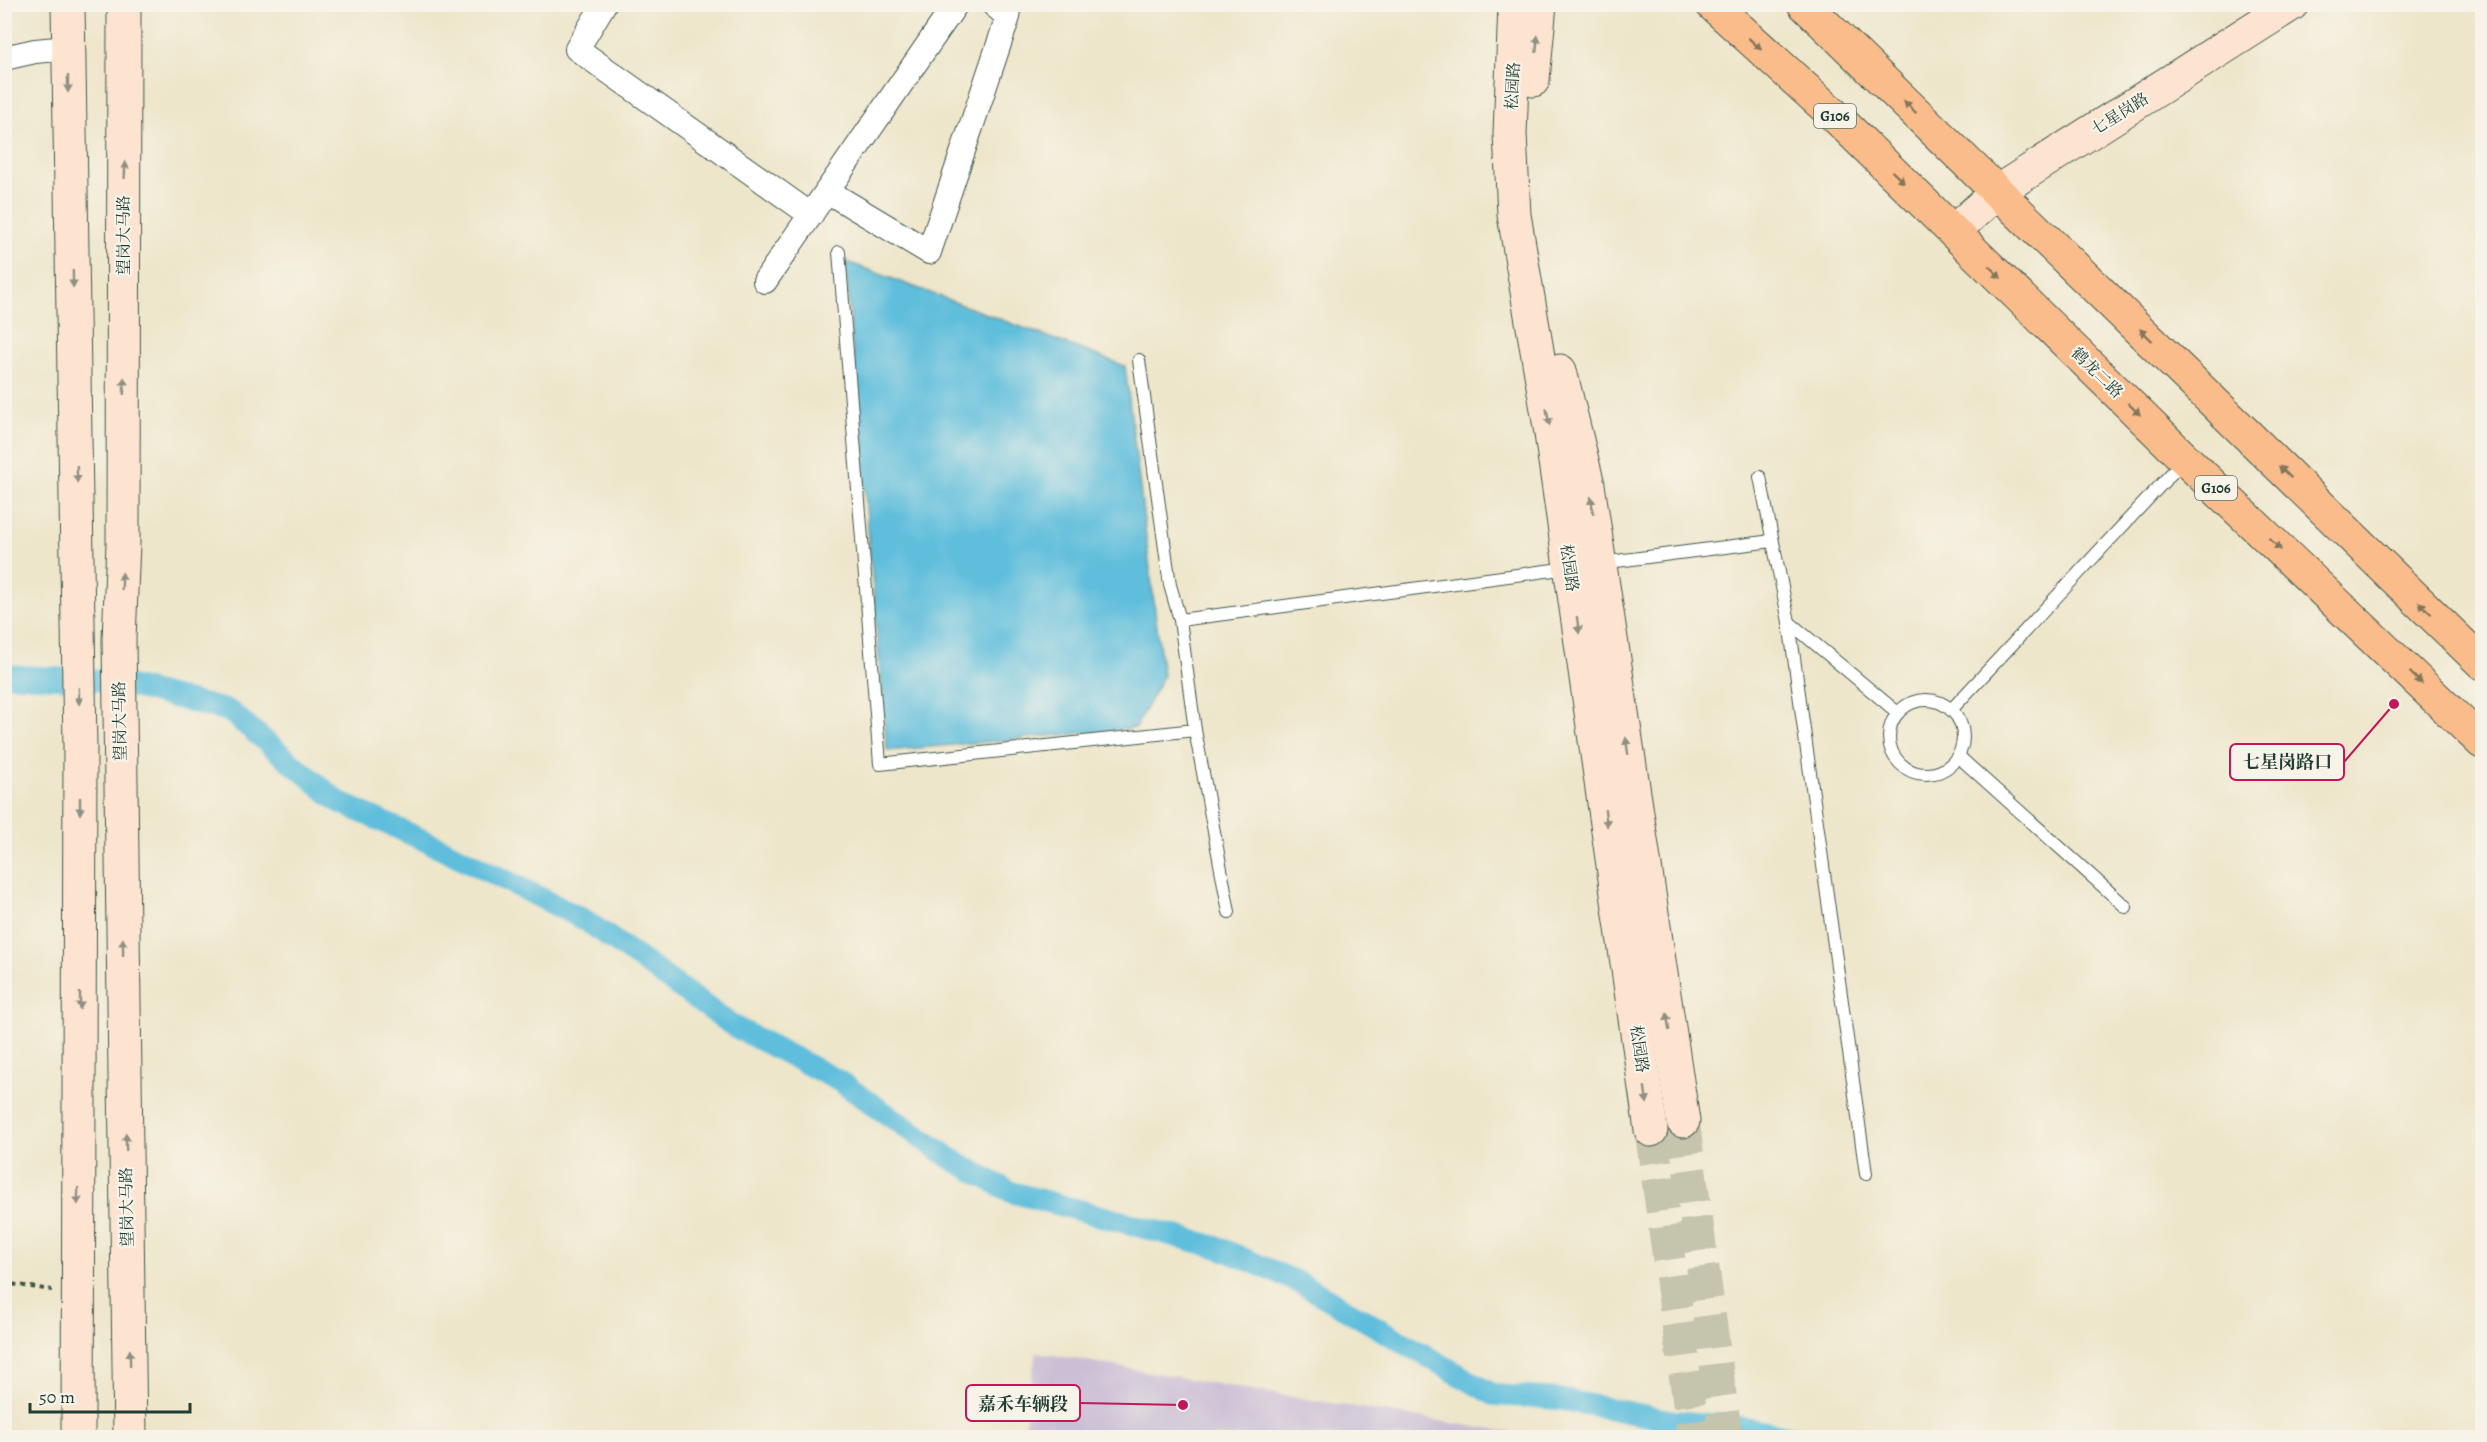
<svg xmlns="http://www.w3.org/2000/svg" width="2487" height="1442" viewBox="0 0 2487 1442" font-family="Alegreya,'Noto Serif SC',serif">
<rect width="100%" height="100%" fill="#f7f3e8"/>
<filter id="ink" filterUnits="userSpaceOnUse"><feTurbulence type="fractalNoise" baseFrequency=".0167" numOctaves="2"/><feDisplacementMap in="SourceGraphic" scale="12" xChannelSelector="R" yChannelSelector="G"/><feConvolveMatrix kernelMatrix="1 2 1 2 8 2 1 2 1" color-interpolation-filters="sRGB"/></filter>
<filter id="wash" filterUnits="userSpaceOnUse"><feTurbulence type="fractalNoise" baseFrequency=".008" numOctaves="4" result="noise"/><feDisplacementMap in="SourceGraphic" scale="24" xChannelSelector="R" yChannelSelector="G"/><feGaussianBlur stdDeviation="1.35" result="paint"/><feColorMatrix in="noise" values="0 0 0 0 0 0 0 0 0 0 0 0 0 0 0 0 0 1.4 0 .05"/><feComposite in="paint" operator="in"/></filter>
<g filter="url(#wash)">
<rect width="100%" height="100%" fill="#eee6ca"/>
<path fill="#cbbfd5" d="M1036,1352L1239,1388L1537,1437H1023Z"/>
<path fill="#5ebedc" stroke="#3e7e88" stroke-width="1.5" d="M845,261L1125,366L1163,676L1135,728L887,751Z"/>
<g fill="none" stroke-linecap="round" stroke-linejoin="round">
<path stroke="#5ebedc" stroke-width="22" d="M4,675L110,681L229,711L339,802L441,848L585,920L735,1027L839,1081L950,1158L1011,1192L1220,1248L1302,1284L1494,1395L1559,1399L1674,1421L1740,1427L1797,1438"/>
</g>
</g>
<g filter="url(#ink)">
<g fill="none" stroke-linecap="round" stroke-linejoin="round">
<g stroke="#c5c4ac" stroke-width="33" stroke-dasharray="33 16" stroke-linecap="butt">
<path d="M1683,1121L1726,1438"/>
<path d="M1651,1130L1694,1438"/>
</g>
<defs>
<g id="lane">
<path d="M839,252L880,764L1195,730"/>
<path d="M1139,360L1170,585L1180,620L1195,730L1229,912"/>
<path d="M1760,477L1789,622L1866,1174"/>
<path d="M1601,563L1772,541"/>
<path d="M1180,620L1568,568"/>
<path d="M1789,622L1898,713"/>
<circle cx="1926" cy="737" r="37"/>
<path d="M1951,710L2184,460"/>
<path d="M1958,756L2126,907"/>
</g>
<g id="street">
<path d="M604,4L577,49L811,215"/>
<path d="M4,58L35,51L68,48"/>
<path d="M827,191L929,252L1008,17L993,4"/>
<path d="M765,281L956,4"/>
</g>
<g id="secondary">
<path d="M68,4L80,747L78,1438"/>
<path d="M124,4L123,543L119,639L130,1438"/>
<path d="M1515,4L1510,134L1514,215L1550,427L1651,1130"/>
<path d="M1533,80L1540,4"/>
<path d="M1954,231L1998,191L2292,4"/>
<path d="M1560,371L1588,485L1683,1121"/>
</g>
<g id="highway">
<path d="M1712,4L1833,114L2185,459L2482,742"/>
<path d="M1804,4L2482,663"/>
</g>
</defs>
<use href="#lane" stroke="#3e564a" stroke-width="14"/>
<use href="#street" stroke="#3e564a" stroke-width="26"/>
<use href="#secondary" stroke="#3e564a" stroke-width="35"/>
<use href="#highway" stroke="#3e564a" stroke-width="35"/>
<path stroke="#3e564a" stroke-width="4" stroke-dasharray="4.5 4.5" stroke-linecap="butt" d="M4,1283L52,1290"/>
<use href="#lane" stroke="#fff" stroke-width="12"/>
<use href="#street" stroke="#fff" stroke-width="24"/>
<use href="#secondary" stroke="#fde4d1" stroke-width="33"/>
<use href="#highway" stroke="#fabc8b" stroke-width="33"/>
</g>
<defs><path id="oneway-solid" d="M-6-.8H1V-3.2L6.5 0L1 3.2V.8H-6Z" transform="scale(1.5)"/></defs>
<g fill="#8e9082">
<use href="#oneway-solid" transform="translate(1537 44) rotate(-85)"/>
<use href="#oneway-solid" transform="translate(68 84) rotate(90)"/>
<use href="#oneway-solid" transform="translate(125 170) rotate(-87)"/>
<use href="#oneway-solid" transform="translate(73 279) rotate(89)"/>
<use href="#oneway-solid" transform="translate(124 386) rotate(-89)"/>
<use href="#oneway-solid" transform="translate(1548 417) rotate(80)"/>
<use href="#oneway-solid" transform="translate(77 474) rotate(89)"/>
<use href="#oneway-solid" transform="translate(1592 505) rotate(-99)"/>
<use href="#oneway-solid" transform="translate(122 581) rotate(-88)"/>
<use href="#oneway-solid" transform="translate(1578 625) rotate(82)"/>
<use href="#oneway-solid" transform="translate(79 696) rotate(89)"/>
<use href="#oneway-solid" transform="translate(1627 746) rotate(-98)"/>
<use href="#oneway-solid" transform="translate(80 806) rotate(90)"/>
<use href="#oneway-solid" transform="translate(1606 818) rotate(82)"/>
<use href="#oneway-solid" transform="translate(123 947) rotate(-91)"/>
<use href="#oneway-solid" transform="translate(80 1001) rotate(90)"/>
<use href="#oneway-solid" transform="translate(1668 1022) rotate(-98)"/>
<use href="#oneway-solid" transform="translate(1646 1095) rotate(82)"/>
<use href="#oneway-solid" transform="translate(126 1142) rotate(-91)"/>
<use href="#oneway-solid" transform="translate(78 1196) rotate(91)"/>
<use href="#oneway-solid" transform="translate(130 1358) rotate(-91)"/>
</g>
<g fill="#82765b">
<use href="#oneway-solid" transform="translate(1755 44) rotate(42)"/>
<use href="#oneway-solid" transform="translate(1910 107) rotate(-136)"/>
<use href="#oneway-solid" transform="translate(1898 177) rotate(44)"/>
<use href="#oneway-solid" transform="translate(1995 272) rotate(45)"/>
<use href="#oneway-solid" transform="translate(2146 335) rotate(-136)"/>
<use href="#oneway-solid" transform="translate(2134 409) rotate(44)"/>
<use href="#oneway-solid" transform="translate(2285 472) rotate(-136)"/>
<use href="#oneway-solid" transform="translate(2275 544) rotate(44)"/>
<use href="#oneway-solid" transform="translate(2425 608) rotate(-136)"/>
<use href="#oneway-solid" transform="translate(2416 678) rotate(44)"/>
</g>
</g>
<g text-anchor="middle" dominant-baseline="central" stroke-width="4.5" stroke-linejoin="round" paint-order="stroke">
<g fill="#f7f3e8" stroke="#60746a" stroke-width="1.5">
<rect x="1814" y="104" width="42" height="24" rx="4.5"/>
<rect x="2195" y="476" width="42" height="24" rx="4.5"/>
</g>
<g font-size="15" font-weight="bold" fill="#1f3d34">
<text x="1835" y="116">G106</text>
<text x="2216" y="488">G106</text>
</g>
<g font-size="16" fill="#1f3d34" stroke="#f7f3e8">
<text transform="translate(1513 86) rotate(-87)">松园路</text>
<text transform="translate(2120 114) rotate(-32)">七星岗路</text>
<text transform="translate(124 235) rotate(-90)">望岗大马路</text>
<text transform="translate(2097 373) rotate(44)">鹤龙二路</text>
<text transform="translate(1569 568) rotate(82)">松园路</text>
<text transform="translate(120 721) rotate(-91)">望岗大马路</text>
<text transform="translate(1639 1049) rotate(82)">松园路</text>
<text transform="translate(127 1207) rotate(-91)">望岗大马路</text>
</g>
</g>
<path fill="none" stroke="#c2185b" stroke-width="2" d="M2394 704L2344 762M1183 1405L1080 1403"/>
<g fill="#c2185b" stroke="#f7f3e8" stroke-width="2">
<circle cx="2394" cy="704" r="6"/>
<circle cx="1183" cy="1405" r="6"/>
</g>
<g fill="#f7f3e8" stroke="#c2185b" stroke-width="2">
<rect x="2230" y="744" width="114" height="36" rx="6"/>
<rect x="966" y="1385" width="114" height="36" rx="6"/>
</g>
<g font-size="18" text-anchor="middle" font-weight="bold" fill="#1f3d34">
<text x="2287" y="768">七星岗路口</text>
<text x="1023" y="1410">嘉禾车辆段</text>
</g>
<rect width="2487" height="1442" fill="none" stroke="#f7f3e8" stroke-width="24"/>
<path d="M30 1403v9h160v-9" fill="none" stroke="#1f3d34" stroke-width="3"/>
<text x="39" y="1403" font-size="18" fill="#1f3d34" stroke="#f7f3e8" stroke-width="4.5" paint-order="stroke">50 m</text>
</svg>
